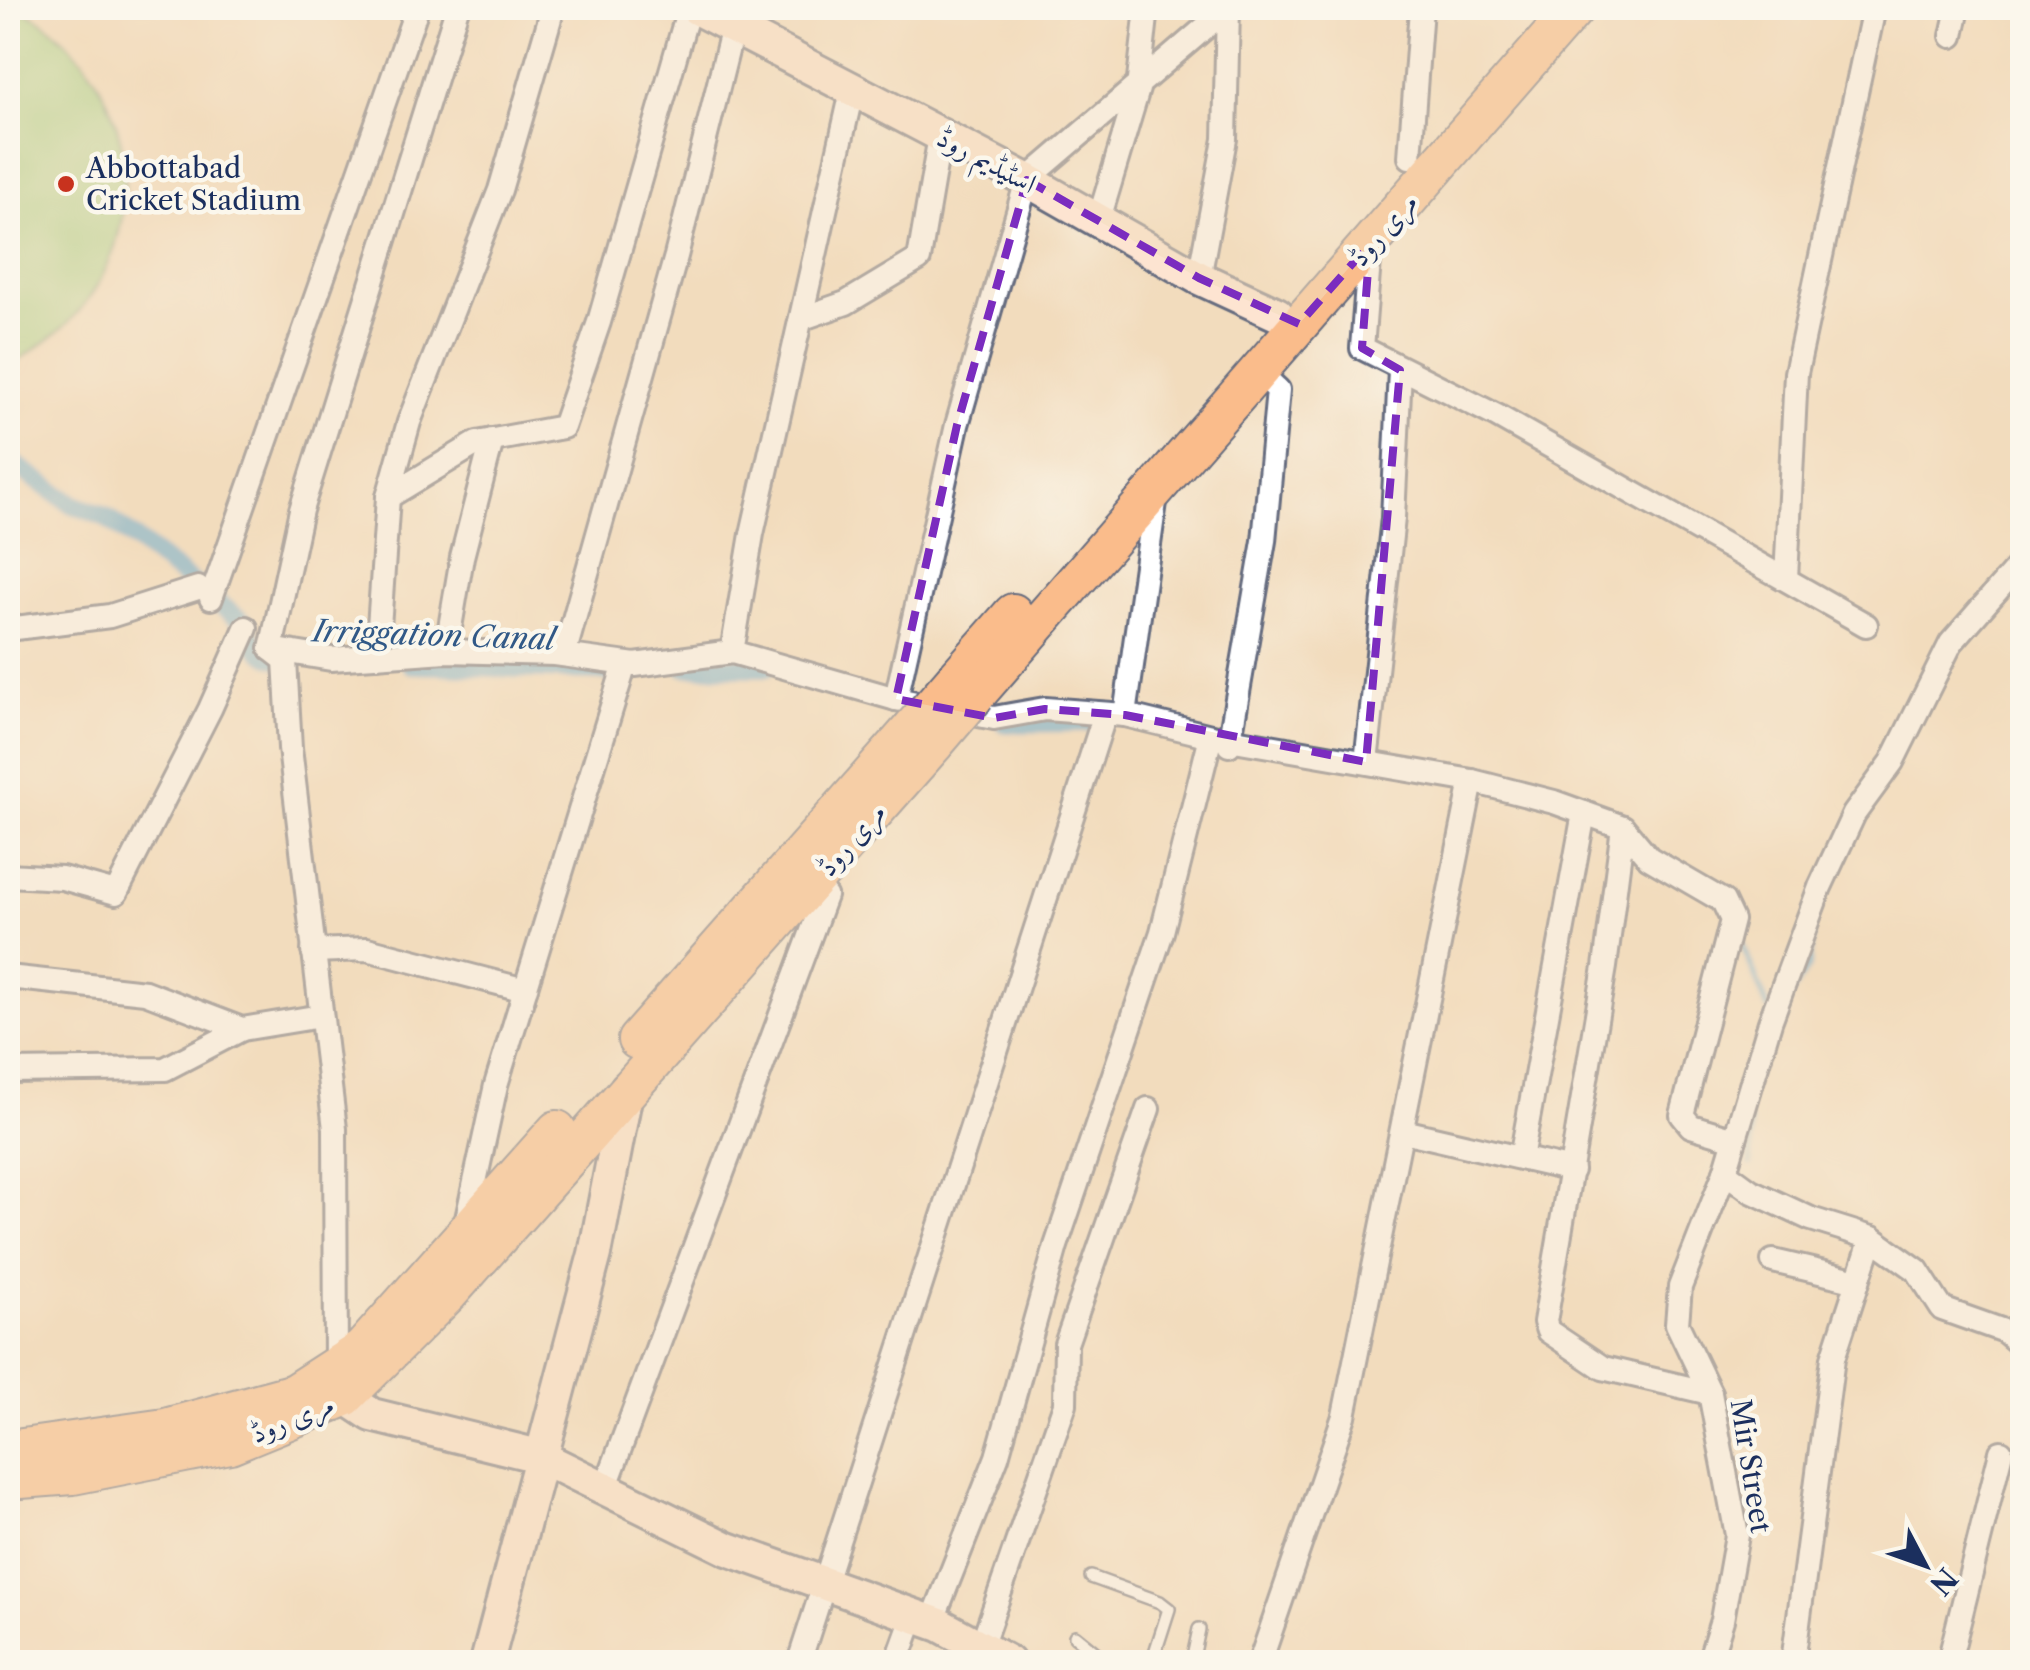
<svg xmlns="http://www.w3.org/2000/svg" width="2030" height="1670" viewBox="0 0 2030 1670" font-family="'Libre Caslon Text',Amiri,serif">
<rect width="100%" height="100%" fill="#fbf7ec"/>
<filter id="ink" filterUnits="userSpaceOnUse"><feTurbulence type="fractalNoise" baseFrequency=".01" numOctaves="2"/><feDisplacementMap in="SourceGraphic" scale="20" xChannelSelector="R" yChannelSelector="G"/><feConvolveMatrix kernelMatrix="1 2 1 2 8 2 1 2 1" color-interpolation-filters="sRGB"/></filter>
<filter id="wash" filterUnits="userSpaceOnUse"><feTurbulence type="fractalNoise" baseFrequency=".0048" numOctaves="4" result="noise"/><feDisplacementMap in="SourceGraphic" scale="40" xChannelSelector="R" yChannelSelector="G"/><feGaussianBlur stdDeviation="2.25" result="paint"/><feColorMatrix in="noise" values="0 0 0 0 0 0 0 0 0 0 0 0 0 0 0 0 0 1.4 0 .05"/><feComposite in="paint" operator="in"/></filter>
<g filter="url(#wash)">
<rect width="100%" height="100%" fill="#f2dcbd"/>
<path fill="#9bd385" stroke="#5b8172" stroke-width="2.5" d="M8,8C30,8 57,32 72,48C139,118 143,234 80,310C60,334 34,350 8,367Z"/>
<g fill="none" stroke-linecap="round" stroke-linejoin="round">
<g stroke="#5aa6d2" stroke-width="6">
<path d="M1737,931L1768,1008"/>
<path d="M1792,993L1809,965L1813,935"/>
<path d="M1750,1121L1751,1164"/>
</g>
<g stroke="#5aa6d2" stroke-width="20">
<path d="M8,460L72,504L106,517L244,623C250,640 263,658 282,659"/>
<path d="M411,664L621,672"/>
<path d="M685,667H766"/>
<path d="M1005,723L1096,722"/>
</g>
</g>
</g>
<g filter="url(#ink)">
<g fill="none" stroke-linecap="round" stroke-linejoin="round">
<defs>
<g id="lane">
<path d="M1091,1577L1160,1602L1169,1609L1152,1662"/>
<path d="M1075,1636L1107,1662"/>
<path d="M1192,1662L1199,1629"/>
</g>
<g id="street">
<path d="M1952,36L1958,8"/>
<path d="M1410,157L1421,8"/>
<path d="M1099,219L1138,89L1147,8"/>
<path d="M1370,248L1362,348L1497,416L1866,625"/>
<path d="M1199,278L1225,139L1228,8"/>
<path d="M803,318L846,303L919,259L940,136"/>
<path d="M388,497L477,443L563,427L599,322L689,8"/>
<path d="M1786,579L1796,373L1874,8"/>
<path d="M211,598L417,8"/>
<path d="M8,629L110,616L198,588"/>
<path d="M271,649L331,659L446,651L555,654L635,665L732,652L896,699L994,718L1045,709L1125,715L1211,736L1472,781L1554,802L1623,827L1649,858L1723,901L1732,920L1682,1115L1691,1126L1735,1139"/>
<path d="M446,651L462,557L492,440"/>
<path d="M732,652L752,534L853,87"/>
<path d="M564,655L676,256L733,27"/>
<path d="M377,656L388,497L409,422L500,190L553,8"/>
<path d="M896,699L957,425L1027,180L1228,8"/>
<path d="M1125,715L1156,495"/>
<path d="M1229,745L1264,541L1278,390L1258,371"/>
<path d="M1366,762L1393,518L1400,370"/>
<path d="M1623,827L1605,967L1545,1322L1548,1331L1603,1368L1710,1393"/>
<path d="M8,875L62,878L116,893L210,709L246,628"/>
<path d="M313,951L367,949L525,990"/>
<path d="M8,977L145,992L242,1029L321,1016"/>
<path d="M8,1071L165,1069L242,1029"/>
<path d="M1403,1131L1572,1170"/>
<path d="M1521,1158L1584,813"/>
<path d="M1725,1172L1751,1191L1811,1219L1872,1238L1917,1270L1942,1309L2004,1331L2022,1346"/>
<path d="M465,1228L496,1085L625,664"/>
<path d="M1773,1261L1858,1281"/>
<path d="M336,1370L335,1129L290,748L285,660L271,649L301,510L457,8"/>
<path d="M606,1486L825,896L812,884"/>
<path d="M932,1622L997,1457L1056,1246L1162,932L1211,736"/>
<path d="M981,1647L1065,1404L1066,1344L1148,1109"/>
<path d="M799,1662L1105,714"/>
<path d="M897,1662L914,1615"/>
<path d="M1260,1662L1344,1416L1472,781"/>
<path d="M1709,1662L1722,1620L1737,1535L1710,1393L1677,1324L1680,1287L1725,1172L1770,1022L1820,887L1854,814L1892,762L1951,643L2022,562"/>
<path d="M1793,1662L1833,1358L1872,1238"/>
<path d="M1949,1662L2001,1452"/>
</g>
<g id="secondary">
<path d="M696,8L1027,180L1199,278L1277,314"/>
<path d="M345,1397L372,1415L539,1456L728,1549L940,1625L1008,1662"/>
<path d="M487,1662L595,1254L627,1088"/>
</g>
<g id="primary">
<path d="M955,679L1013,613"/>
<path d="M976,695L1575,8"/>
<path d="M637,1040L914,726"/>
<path d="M8,1450L165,1428L294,1393L362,1349L557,1130"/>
<path d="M8,1480L73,1475L230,1444L345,1397L449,1293L935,743"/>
</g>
</defs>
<use href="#lane" stroke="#666c7f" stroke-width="16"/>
<use href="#street" stroke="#666c7f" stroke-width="28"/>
<use href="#secondary" stroke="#666c7f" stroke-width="38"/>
<use href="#primary" stroke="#666c7f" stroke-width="42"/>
<use href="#lane" stroke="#fff" stroke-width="11"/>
<use href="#street" stroke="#fff" stroke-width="22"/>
<use href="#secondary" stroke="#fde4d1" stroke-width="32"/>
<use href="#primary" stroke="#fabc8b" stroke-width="38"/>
<defs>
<g id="primary-bridge">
<path d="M914,726L955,679"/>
<path d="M935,743L976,695"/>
</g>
</defs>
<use href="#primary-bridge" stroke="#666c7f" stroke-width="42" stroke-linecap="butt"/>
<use href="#primary-bridge" stroke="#fabc8b" stroke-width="38"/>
</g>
</g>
<path d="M0 0H2030V1670H0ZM1027,180L1199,278L1299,324L1370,244L1362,348L1400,370L1366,762L1125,715L1045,709L994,718L896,699L957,425Z" fill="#f2dcbd" fill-opacity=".55" fill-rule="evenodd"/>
<path fill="none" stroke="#7b2cbf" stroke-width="8" stroke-dasharray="20 12" stroke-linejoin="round" d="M1027,180L1199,278L1299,324L1370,244L1362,348L1400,370L1366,762L1125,715L1045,709L994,718L896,699L957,425Z"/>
<circle fill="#c8321e" stroke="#fbf7ec" stroke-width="4" cx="66" cy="184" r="10"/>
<g text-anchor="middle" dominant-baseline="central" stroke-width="9" stroke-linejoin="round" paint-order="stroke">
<g font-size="28" fill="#1b2f5e" stroke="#fbf7ec">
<text transform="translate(987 160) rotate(28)">اسٹیڈیم روڈ</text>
<text transform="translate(1383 229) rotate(-49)">مری روڈ</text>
<text transform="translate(851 839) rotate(-49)">مری روڈ</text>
<text transform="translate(292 1418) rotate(-22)">مری روڈ</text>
<text transform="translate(1751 1466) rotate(81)">Mir Street</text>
</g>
<g font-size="28" fill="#1b2f5e" stroke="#fbf7ec" text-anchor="start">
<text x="86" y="168">Abbottabad<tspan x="86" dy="32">Cricket Stadium</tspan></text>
</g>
<g font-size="30" font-style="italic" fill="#315987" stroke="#fbf7ec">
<text transform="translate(434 635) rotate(2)">Irriggation Canal</text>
</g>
</g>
<rect width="2030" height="1670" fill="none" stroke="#fbf7ec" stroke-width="40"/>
<g transform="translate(1925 1565) rotate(131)" stroke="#fbf7ec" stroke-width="8" paint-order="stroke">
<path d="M0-8L18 38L0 25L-18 38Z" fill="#1b2f5e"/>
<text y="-15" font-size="28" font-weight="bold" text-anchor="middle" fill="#1b2f5e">N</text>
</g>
</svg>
